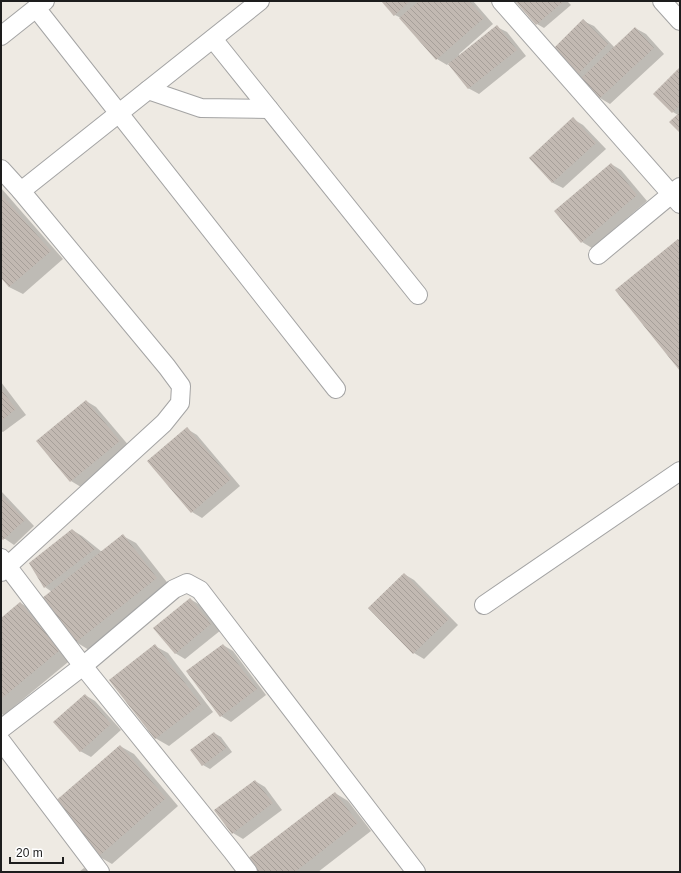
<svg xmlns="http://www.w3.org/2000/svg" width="681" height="873" viewBox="0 0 681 873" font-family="Arial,sans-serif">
<defs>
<pattern id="building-back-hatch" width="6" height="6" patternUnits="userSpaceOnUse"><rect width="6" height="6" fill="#c2b9b2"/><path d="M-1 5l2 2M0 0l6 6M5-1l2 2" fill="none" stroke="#a69f99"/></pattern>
</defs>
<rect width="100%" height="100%" fill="#eeeae3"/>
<g fill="#0003">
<path d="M382,1H473L493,24L459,54L460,56L497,27L507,32L526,56L479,94L468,88L449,63L447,65L437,59L401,18L395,15Z"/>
<path d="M517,1H567L571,5L544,28L537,24Z"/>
<path d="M583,21L594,26L615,48L635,28L646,34L664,54L610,104L600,98L585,83L574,78Z"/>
<path d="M680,69V132L678,115L673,112L654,94Z"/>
<path d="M573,119L583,125L606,149L563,188L553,183L530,158Z"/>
<path d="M611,164L621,170L647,201L592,248L582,242Z"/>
<path d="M1,188L63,259L23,294L9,287L1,277Z"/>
<path d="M1,382L26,415L3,432L1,431Z"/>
<path d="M86,401L96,407L130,447L81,487L71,481Z"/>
<path d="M187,429L197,435L240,486L202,518L192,512Z"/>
<path d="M1,491L34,526L14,545L1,536Z"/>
<path d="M72,530L82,536L102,552L123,536L136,543L170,586L89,650L76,642L52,592L45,587Z"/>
<path d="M404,574L414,580L458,625L424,659L414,653Z"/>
<path d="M190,599L200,605L221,630L185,659L175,653Z"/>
<path d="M20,603L33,610L73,658L4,715L1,714V619Z"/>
<path d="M223,645L233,651L266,695L231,722L221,716Z"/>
<path d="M155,646L168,653L213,712L169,746L155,738Z"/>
<path d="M85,695L95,701L121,730L91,757L80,751Z"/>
<path d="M214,733L221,737L232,752L210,769L203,765L191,750Z"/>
<path d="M120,746L134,754L178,806L112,864L98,856Z"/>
<path d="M255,781L265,787L282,810L243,839L233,833L215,811Z"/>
<path d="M335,793L348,801L371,831L318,872H257Z"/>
<path d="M84,868L90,872H79Z"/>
</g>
<g fill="url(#building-back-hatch)">
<path d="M381,1H410L394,16Z"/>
<path d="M419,1H469L484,18L436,60L399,18Z"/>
<path d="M515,1H564L536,25Z"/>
<path d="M583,19L608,44L573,79L548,54Z"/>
<path d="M497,25L517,50L468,89L448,64Z"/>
<path d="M635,27L654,48L599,99L580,79Z"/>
<path d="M680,67V105L672,113L653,94Z"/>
<path d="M680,112V133L669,122Z"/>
<path d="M573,117L596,143L552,183L529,158Z"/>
<path d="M611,163L637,195L581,243L554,211Z"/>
<path d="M1,194L51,251L9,287L1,278Z"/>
<path d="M678,239L680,241V371L615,290Z"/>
<path d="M1,389L16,409L1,421Z"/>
<path d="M86,400L120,441L70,482L36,441Z"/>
<path d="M187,427L231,479L191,513L147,461Z"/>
<path d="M1,495L25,520L3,540L1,538Z"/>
<path d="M72,529L95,549L44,588L29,563Z"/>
<path d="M123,534L157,578L75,643L41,599Z"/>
<path d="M404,573L449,619L413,654L368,608Z"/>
<path d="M190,598L211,624L175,654L153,628Z"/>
<path d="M20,602L60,650L1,699V618Z"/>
<path d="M155,644L201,704L155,739L109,680Z"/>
<path d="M223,644L257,689L220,717L186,671Z"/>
<path d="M85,694L111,724L80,752L53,722Z"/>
<path d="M214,732L226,748L202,766L190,750Z"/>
<path d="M120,745L166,798L98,857L52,804Z"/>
<path d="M255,780L273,803L232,834L214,810Z"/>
<path d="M335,792L358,823L295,872H255L246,860Z"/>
</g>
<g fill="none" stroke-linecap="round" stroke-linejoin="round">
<defs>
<g id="minor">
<path d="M501,1L680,204"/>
<path d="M662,1L680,21"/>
<path d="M36,8L336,389"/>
<path d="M1,36L45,1"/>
<path d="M213,39L418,295"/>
<path d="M148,90L201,108L269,109"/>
<path d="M1,169L21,191L167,367L181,386L180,403L164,423L1,572"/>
<path d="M21,191L260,1"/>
<path d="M598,255L680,187"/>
<path d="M1,558L83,666L232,851L248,872"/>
<path d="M484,605L680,471"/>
<path d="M1,729L83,666L174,589L187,583L200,590L416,872"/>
<path d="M1,741L100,872"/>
</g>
</defs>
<use href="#minor" stroke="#a4a4a4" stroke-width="20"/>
<use href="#minor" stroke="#fff" stroke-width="18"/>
</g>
<rect width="681" height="873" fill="none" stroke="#1d1d1d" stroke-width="4"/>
<path d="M10 857v6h53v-6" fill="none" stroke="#1d1d1d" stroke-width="2"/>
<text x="16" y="857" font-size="12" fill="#1d1d1d" stroke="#ffffff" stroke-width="3" paint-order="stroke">20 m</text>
</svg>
